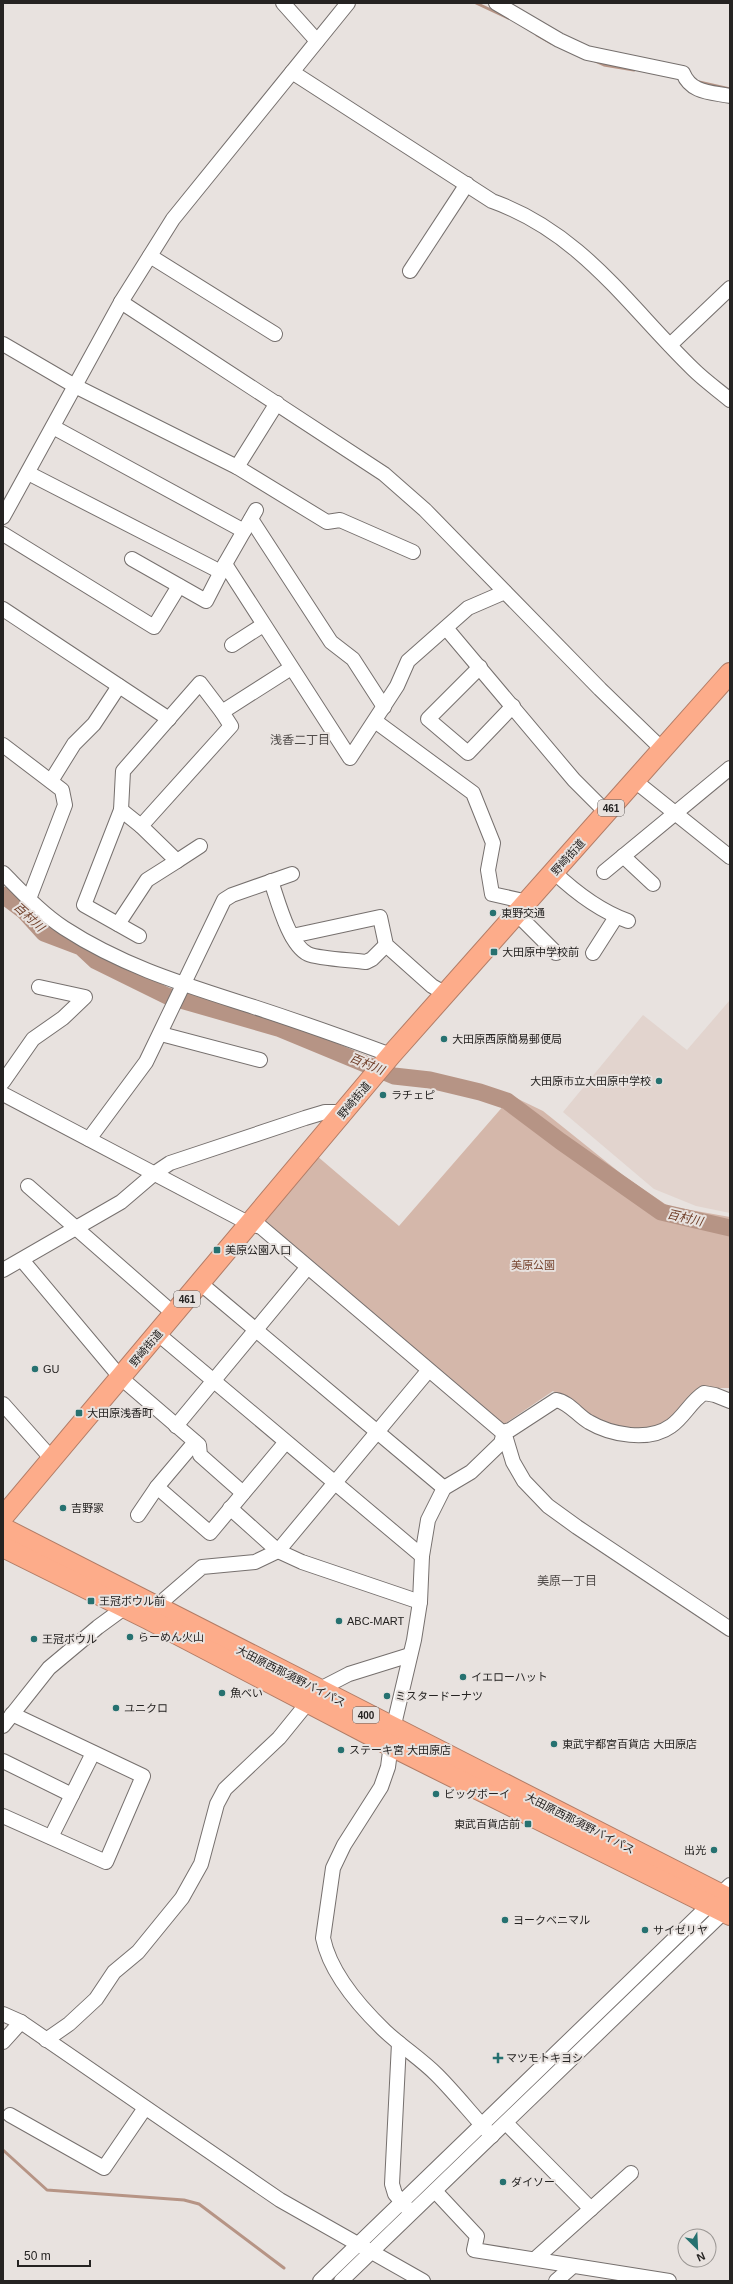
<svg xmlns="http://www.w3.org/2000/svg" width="733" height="2284" viewBox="0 0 733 2284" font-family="Arial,'Noto Sans JP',sans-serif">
<rect width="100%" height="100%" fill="#e8e2df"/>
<path fill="#e2d4ce" d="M730,1000V1213L696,1206L654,1189L563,1112L643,1015L687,1050Z"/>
<path fill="#d4b7aa" d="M512,1096L543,1111L624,1176L668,1206L730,1217V1388H708L665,1422L653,1427L640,1429H625L595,1418L553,1391L503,1425L264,1220L317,1156L399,1226Z"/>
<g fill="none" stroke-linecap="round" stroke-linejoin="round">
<g stroke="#b69485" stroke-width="3">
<path d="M476,3L508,18"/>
<path d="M537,35L551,43"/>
<path d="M595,61L604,65L634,70"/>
<path d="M699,82L730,89"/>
<path d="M3,2150L47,2190L184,2200L199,2204L284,2268"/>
</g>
<path stroke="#b69485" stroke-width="17" d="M3,895L24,911L44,933L81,947L96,961L167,996L278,1028L394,1076L430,1080L480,1092L507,1101L560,1141L661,1212L730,1228"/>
<defs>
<g id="minor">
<path d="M283,3L317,41"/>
<path d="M496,3L559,40L587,53L683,73C691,93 710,92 730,96"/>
<path d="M292,72L492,201C582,233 628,306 693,369C704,380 718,390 730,400"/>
<path d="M150,256L275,334"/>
<path d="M410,271L467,184"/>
<path d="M121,302L384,474L425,510L600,689L662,749"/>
<path d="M3,344L75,386L237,467L327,522L340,520L413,552"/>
<path d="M670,345L730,288"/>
<path d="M53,427L244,531"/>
<path d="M237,467L277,403"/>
<path d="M28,473L221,572"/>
<path d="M3,517L121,302L173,219L348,3"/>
<path d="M251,519L331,642L353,659L384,707"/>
<path d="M3,534L154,627L179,586"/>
<path d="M132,559L206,601L225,564L256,510"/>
<path d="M225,564L350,758L397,686L408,661L468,608L505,592"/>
<path d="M3,609L169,719"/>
<path d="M446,628L574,780L607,813"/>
<path d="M232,645L263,625"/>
<path d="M480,667L428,719L468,753L513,706"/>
<path d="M375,721L473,793L493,843L488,870L492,894L528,902"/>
<path d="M3,745L62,790L65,805L29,899"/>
<path d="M51,781L74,744L94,724L119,686"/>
<path d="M635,781L730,857"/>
<path d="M121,810L123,771L200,683L222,712"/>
<path d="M623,856L653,884"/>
<path d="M177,861L200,846"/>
<path d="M554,872C575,892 600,911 628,921"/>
<path d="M604,872L730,768"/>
<path d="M3,873C22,892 41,913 64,928C124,967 186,985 254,1007C300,1022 345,1038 391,1055"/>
<path d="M271,881C278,901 289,945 308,954C319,959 353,960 366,962L372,959L386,945"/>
<path d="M517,914L556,953"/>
<path d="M118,924L147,880L177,861L141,826"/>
<path d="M139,936L84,905L121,810L141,826L231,726L222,712L291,668"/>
<path d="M292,936L380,917L386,945L432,986L446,994"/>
<path d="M593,953L616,917"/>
<path d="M161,1034L260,1060"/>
<path d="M3,1082L33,1039L63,1018L85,997L39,987"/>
<path d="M3,1094L250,1224L261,1227L502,1432L510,1430L556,1400C569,1402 578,1416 589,1422C611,1435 649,1442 671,1426C684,1417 691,1401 704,1393L715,1395L730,1401"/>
<path d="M89,1139L146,1062L224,900L232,895L292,874"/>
<path d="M28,1186L174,1314"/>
<path d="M22,1260L121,1378L199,1445L200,1455L243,1493"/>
<path d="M3,1270L121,1202L155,1173L170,1163L305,1118L325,1112H344"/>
<path d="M200,1283L444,1488"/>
<path d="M158,1334L422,1556"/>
<path d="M3,1404L52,1459"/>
<path d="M176,1426L307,1268"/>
<path d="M504,1432L513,1462L524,1481L548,1506L577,1527L730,1629"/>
<path d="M157,1487L210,1533L285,1443"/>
<path d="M230,1508L278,1551L302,1562L420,1602"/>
<path d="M138,1515L157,1487L195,1442"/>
<path d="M159,1609L165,1599L202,1567L255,1562L278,1551L428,1371"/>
<path d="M3,1726L49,1668L98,1627L124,1608"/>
<path d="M3,1761L72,1795"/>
<path d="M3,1816L106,1862L143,1776L12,1714"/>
<path d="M51,1837L93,1753"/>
<path d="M3,2014L21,2022L280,2200L423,2281"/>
<path d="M46,2040L69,2024L96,1999L114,1972L138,1952L182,1898L201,1864L217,1804L225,1789L279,1738L318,1690L349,1674L410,1655"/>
<path d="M3,2042L21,2022"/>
<path d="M399,2043L392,2184L395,2194L407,2208"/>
<path d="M10,2115L104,2168L145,2108"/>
<path d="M506,2123L591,2209"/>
<path d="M492,2136C473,2116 456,2094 437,2075C421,2059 402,2047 385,2031C360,2007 330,1972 323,1938L333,1868L344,1845L381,1787L388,1767L393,1729L414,1640L420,1602L422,1556L428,1520L444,1488L471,1472L501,1443L504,1432"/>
<path d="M435,2191L477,2236L474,2250L669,2281"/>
<path d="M535,2259L631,2173"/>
<path d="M320,2281L730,1885"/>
<path d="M341,2281L730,1906"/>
<path d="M556,2281L573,2266"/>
</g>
<g id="highway">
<path d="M3,1517L391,1055L730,673"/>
<path d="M3,1528L730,1899"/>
<path d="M3,1547L148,1619L391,1746L730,1915"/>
</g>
</defs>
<use href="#minor" stroke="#76706e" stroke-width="16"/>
<use href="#highway" stroke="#b17c66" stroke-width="22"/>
<use href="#minor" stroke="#fff" stroke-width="14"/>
<use href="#highway" stroke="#fdac8a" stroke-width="20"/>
</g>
<g fill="#267170" stroke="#e8e2df" stroke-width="1.5">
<circle cx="493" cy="913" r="4"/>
<rect x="490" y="948" width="8" height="8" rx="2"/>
<circle cx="444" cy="1039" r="4"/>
<circle cx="659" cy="1081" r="4"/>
<circle cx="383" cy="1095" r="4"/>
<rect x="213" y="1246" width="8" height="8" rx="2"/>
<circle cx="35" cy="1369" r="4"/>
<rect x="75" y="1409" width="8" height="8" rx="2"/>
<circle cx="63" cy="1508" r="4"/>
<rect x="87" y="1597" width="8" height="8" rx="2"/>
<circle cx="339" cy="1621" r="4"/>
<circle cx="130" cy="1637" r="4"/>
<circle cx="34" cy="1639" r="4"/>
<circle cx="463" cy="1677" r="4"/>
<circle cx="222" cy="1693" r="4"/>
<circle cx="387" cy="1696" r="4"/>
<circle cx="116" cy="1708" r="4"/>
<circle cx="554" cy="1744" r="4"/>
<circle cx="341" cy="1750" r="4"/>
<circle cx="436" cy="1794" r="4"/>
<rect x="524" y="1820" width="8" height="8" rx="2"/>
<circle cx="714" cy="1850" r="4"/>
<circle cx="505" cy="1920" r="4"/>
<circle cx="645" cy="1930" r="4"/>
<path d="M496 2052h4v4h4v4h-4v4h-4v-4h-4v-4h4z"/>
<circle cx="503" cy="2182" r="4"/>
</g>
<g text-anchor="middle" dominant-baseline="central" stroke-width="4" stroke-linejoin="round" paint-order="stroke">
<g fill="#e8e2df" stroke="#605c5b" stroke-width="1">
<rect x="598" y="800" width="26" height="16" rx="3"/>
<rect x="174" y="1291" width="26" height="16" rx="3"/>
<rect x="353" y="1707" width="26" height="16" rx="3"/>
</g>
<g font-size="10" font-weight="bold" fill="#252322">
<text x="611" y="808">461</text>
<text x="187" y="1299">461</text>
<text x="366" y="1715">400</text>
</g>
<g font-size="11" fill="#252322" stroke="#e8e2df">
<text transform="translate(568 857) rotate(-48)">野崎街道</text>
<text transform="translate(354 1100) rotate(-50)">野崎街道</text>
<text transform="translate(146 1348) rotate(-50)">野崎街道</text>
<text transform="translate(291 1676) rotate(27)">大田原西那須野バイパス</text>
<text transform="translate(580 1823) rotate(27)">大田原西那須野バイパス</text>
</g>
<g font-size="11" fill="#252322" stroke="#e8e2df" text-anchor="start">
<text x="501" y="913">東野交通</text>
<text x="502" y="952">大田原中学校前</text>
<text x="452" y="1039">大田原西原簡易郵便局</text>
<text x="651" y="1081" text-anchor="end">大田原市立大田原中学校</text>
<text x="391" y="1095">ラチェピ</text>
<text x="225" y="1250">美原公園入口</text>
<text x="43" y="1369">GU</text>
<text x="87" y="1413">大田原浅香町</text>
<text x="71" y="1508">吉野家</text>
<text x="99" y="1601">王冠ボウル前</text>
<text x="347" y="1621">ABC-MART</text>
<text x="138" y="1637">らーめん火山</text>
<text x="42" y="1639">王冠ボウル</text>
<text x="471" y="1677">イエローハット</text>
<text x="230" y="1693">魚べい</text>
<text x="395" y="1696">ミスタードーナツ</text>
<text x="124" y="1708">ユニクロ</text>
<text x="562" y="1744">東武宇都宮百貨店 大田原店</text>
<text x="349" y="1750">ステーキ宮 大田原店</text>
<text x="444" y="1794">ビッグボーイ</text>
<text x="520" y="1824" text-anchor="end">東武百貨店前</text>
<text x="706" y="1850" text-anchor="end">出光</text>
<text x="513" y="1920">ヨークベニマル</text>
<text x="653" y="1930">サイゼリヤ</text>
<text x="506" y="2058">マツモトキヨシ</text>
<text x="511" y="2182">ダイソー</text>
</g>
<g font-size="11" fill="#75432d" stroke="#e8e2df">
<text x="533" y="1265">美原公園</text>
</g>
<g font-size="12" fill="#514c4a" stroke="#e8e2df">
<text x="300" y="740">浅香二丁目</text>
<text x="567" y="1581">美原一丁目</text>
</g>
<g font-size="12" font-style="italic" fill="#6e3d27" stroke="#e8e2df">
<text transform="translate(29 917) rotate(43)">百村川</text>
<text transform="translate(367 1064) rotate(23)">百村川</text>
<text transform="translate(685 1218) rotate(13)">百村川</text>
</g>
</g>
<rect width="733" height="2284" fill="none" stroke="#252322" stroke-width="8"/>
<g transform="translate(697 2248) rotate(156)"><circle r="19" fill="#e8e2df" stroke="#9a9693"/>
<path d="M0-3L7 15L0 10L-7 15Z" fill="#267170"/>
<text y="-6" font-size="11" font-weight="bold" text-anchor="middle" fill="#252322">N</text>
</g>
<path d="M18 2260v6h72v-6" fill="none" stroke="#252322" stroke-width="2"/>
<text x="24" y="2260" font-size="12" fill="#252322" stroke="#e8e2df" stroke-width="3" paint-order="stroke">50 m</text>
</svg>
